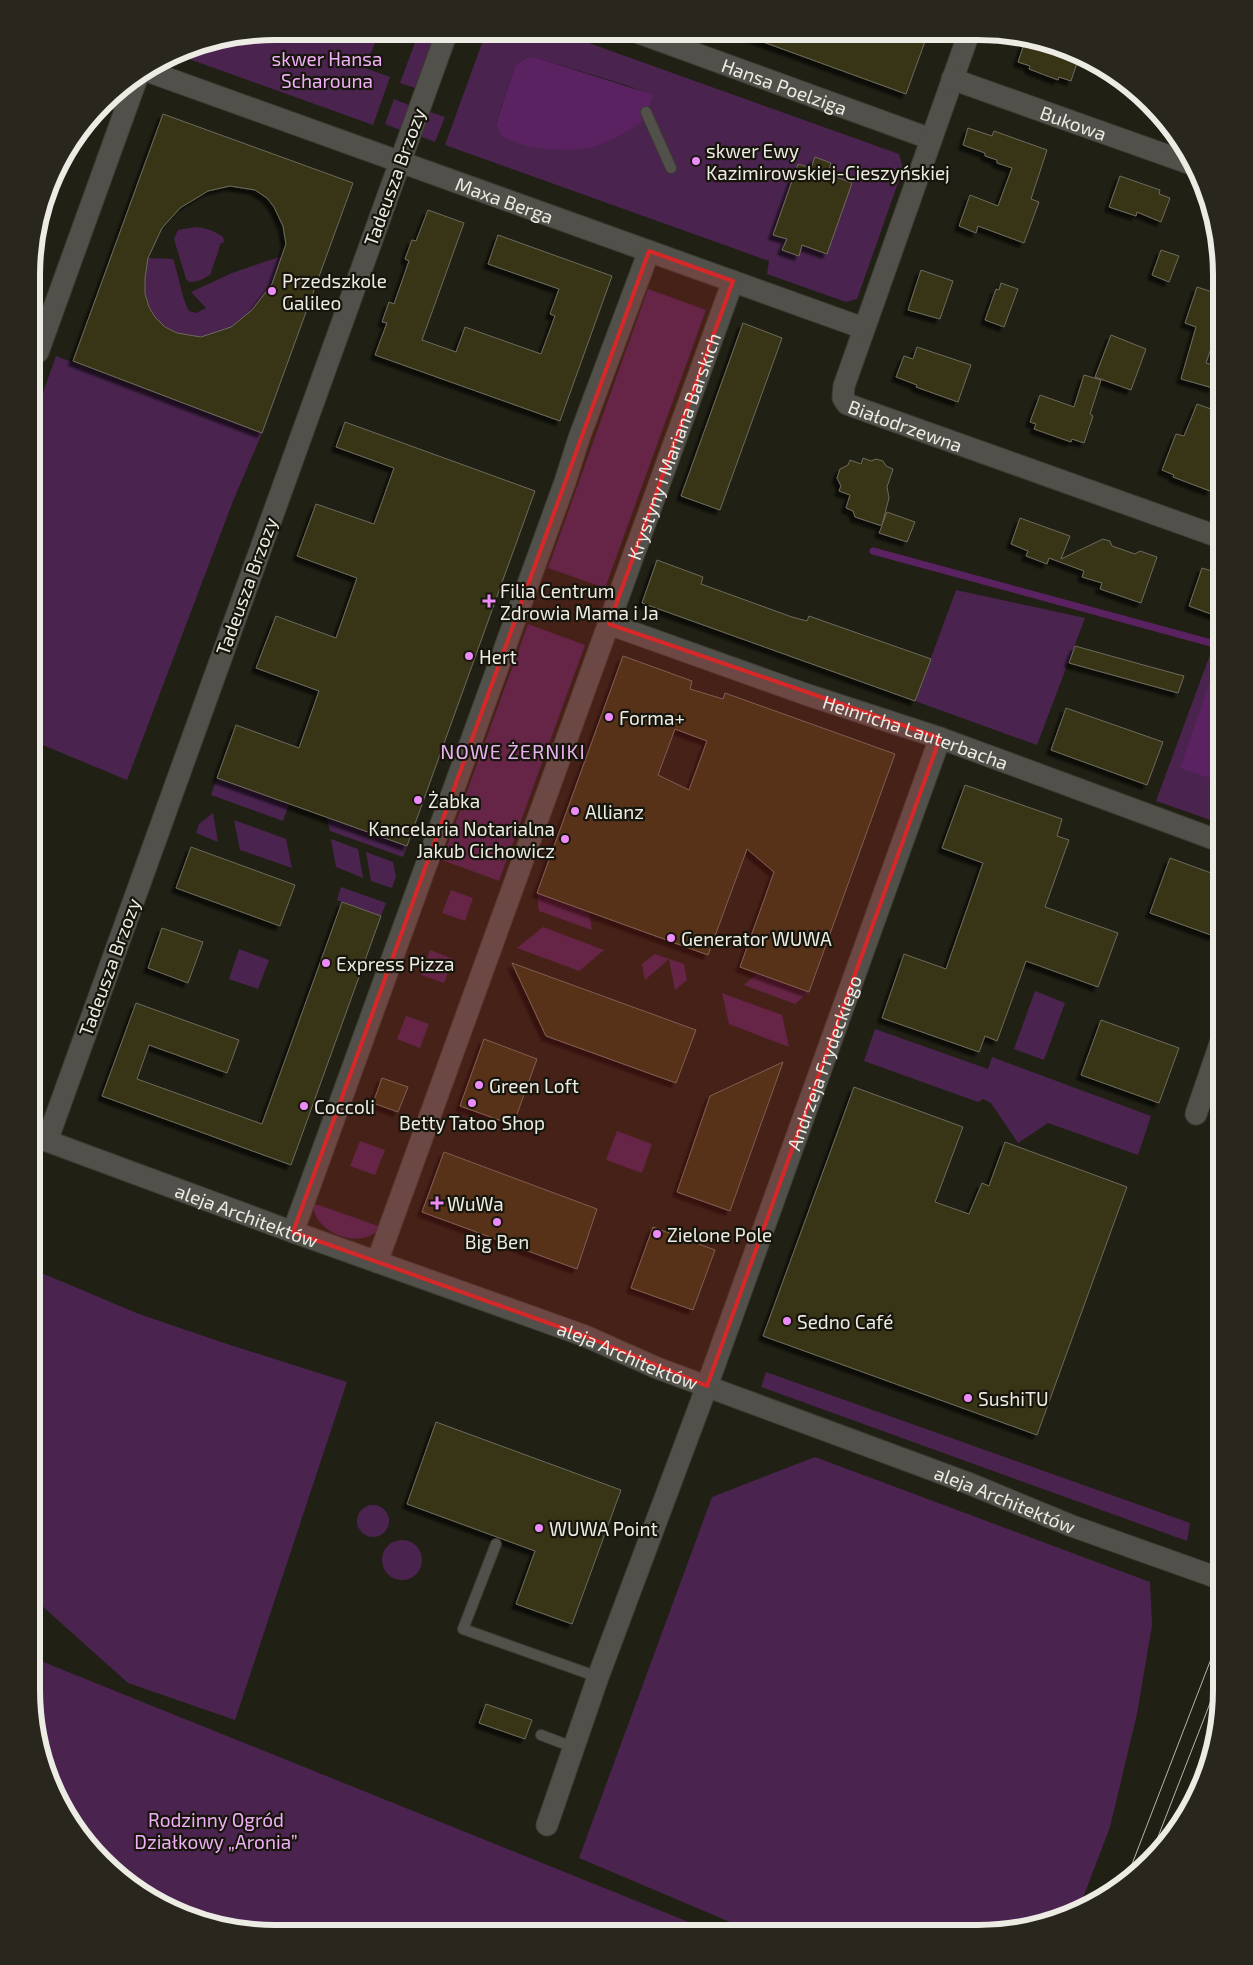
<svg xmlns="http://www.w3.org/2000/svg" width="1253" height="1965" viewBox="0 0 1253 1965" font-family="'Exo 2',sans-serif">
<defs>
<filter id="shadow"><feDropShadow dx="-4.5" dy="4.5" stdDeviation="1" flood-color="#0009"/></filter>
</defs>
<rect width="100%" height="100%" fill="#212015"/>
<g fill="#4a244f" fill-rule="evenodd">
<path d="M275,31L379,32L365,68L390,77L373,125L175,54L182,50Z"/>
<path d="M419,32L435,34L415,88L400,83Z"/>
<path d="M486,32H558L899,154L903,169L857,299L846,302L767,274L769,261L445,145ZM534,57L629,86L653,96L646,112L641,116L496,123L515,66L526,58Z"/>
<path d="M394,99L409,105L400,130L385,124Z"/>
<path d="M430,112L445,117L435,142L422,137V133Z"/>
<path d="M196,227C207,228 214,231 223,237L224,242L220,244C219,252 211,269 211,274C204,279 198,282 189,282L186,279L174,239L178,230Z"/>
<path d="M282,256C279,265 277,277 272,285C263,301 247,316 232,326C200,347 155,336 146,296C143,284 146,271 148,258L173,259C179,276 181,296 189,311L196,313L206,308L191,292L232,273Z"/>
<path d="M648,289L706,310L605,588L548,568Z"/>
<path d="M56,356L262,433L233,501L127,780L33,741V421Z"/>
<path d="M956,590L1085,618L1037,745L915,701Z"/>
<path d="M528,624L585,645L499,881L442,860Z"/>
<path d="M1211,652L1222,658V824L1156,801Z"/>
<path d="M217,778L289,804L283,821L211,795Z"/>
<path d="M213,813L218,842L196,833L199,824Z"/>
<path d="M327,818L407,846L403,857L330,831Z"/>
<path d="M234,820L286,839L292,868L240,850Z"/>
<path d="M331,839L358,849L363,878L336,867Z"/>
<path d="M366,852L393,862L396,876L392,888L371,881Z"/>
<path d="M341,887L386,903L381,916L337,900Z"/>
<path d="M451,890L473,898L465,921L442,913Z"/>
<path d="M537,893L589,912L592,930L539,911Z"/>
<path d="M543,927L604,950L579,971L517,948Z"/>
<path d="M239,949L269,960L258,989L229,979Z"/>
<path d="M430,950L453,959L444,983L421,975Z"/>
<path d="M655,954L684,964L687,980L675,990L669,959L645,980L642,964Z"/>
<path d="M758,973L809,992L795,1004L744,985Z"/>
<path d="M1035,991L1065,1003L1044,1060L1014,1049Z"/>
<path d="M722,993L782,1015L789,1047L729,1024Z"/>
<path d="M406,1016L429,1024L420,1048L397,1039Z"/>
<path d="M875,1029L988,1069L992,1057L1151,1116L1138,1155L1048,1123L1018,1143L991,1103L983,1099L978,1102L864,1061Z"/>
<path d="M617,1131L652,1144L642,1173L606,1160Z"/>
<path d="M360,1141L385,1150L375,1175L350,1166Z"/>
<path d="M313,1203L381,1227C362,1252 312,1233 313,1203Z"/>
<path d="M32,1269L139,1314L224,1343L347,1382L235,1720L128,1683L31,1596Z"/>
<path d="M766,1372L1190,1523L1187,1541L761,1387Z"/>
<path d="M815,1457L1150,1582L1152,1625L1137,1714L1110,1827L1078,1911L1072,1915L979,1934L756,1933L579,1858L712,1497Z"/>
<circle cx="373" cy="1521" r="16"/>
<circle cx="402" cy="1560" r="20"/>
<path d="M31,1657L716,1933L243,1932L182,1915L127,1884L82,1839L50,1784L31,1690Z"/>
</g>
<g fill="#5a2261">
<path d="M534,57L654,95L646,112L641,116L642,121C631,131 605,144 591,147C571,153 515,150 501,134C499,131 497,127 496,124L515,66L526,58Z"/>
<path d="M1210,682L1222,687V782L1180,768Z"/>
</g>
<g fill="none" stroke-linecap="round" stroke-linejoin="round">
<path stroke="#5a2261" stroke-width="7" d="M873,551L1222,646"/>
</g>
<g fill="#393516" stroke="#6c6a5e" fill-rule="evenodd" filter="url(#shadow)">
<path d="M745,33H928L906,94L744,35Z"/>
<path d="M1026,38L1073,54L1072,58L1078,60L1071,81L1059,77L1058,80L1029,69L1030,66L1018,62Z"/>
<path d="M163,114L353,183L262,433L73,361ZM230,186L255,190L267,198L274,207L283,226L286,244L272,284L252,310L231,327L201,337L177,333L165,327L155,317L149,307L145,294V278L148,258L162,228L180,208L208,191Z"/>
<path d="M968,128L992,136L994,131L1047,150L1031,199L1039,202L1024,243L978,226L976,233L959,226L970,195L998,206L1012,168L997,163V160L985,156V153L963,145Z"/>
<path d="M815,157L831,163L828,174L852,183L827,254L802,245L799,256L782,250L787,239L773,235L798,164L811,168Z"/>
<path d="M1120,176L1160,190L1159,194L1170,198L1161,222L1137,212L1136,216L1109,207Z"/>
<path d="M428,210L464,223L422,340L456,352L465,327L541,354L555,316L550,314L559,289L488,264L498,235L612,276L560,421L375,355L387,323L382,322L389,302L394,304L409,261L405,259L412,240L416,241Z"/>
<path d="M1161,250L1179,256L1169,282L1152,275Z"/>
<path d="M921,270L953,281L940,319L908,310Z"/>
<path d="M1001,283L1018,289L1004,327L985,320L996,289L999,290Z"/>
<path d="M1197,287L1222,295V316L1206,363L1219,367L1213,388L1181,379L1196,327L1185,323Z"/>
<path d="M743,323L782,338L720,510L681,496Z"/>
<path d="M1111,335L1146,349L1131,390L1095,377Z"/>
<path d="M917,347L971,365L958,402L916,387L917,385L896,377L904,356L913,359Z"/>
<path d="M1084,375L1101,380L1090,414L1093,416L1084,443L1072,439L1071,442L1034,429L1036,424L1030,422L1040,395L1074,407Z"/>
<path d="M1197,404L1222,413V457L1210,491L1173,477L1174,475L1162,470L1176,434L1184,436Z"/>
<path d="M345,422L535,491L407,846L217,778L236,725L299,748L319,691L256,668L276,616L336,638L357,578L297,556L316,504L374,524L394,468L336,447Z"/>
<path d="M863,458L871,461L876,459L883,461L886,466L893,469L887,487L889,498L882,525L887,512L915,522L907,542L879,533L882,526L855,517L853,511L846,508L850,495L839,491L841,486L837,478L840,469L848,465L850,460L861,464Z"/>
<path d="M1020,518L1070,536L1061,559L1103,539L1110,541L1112,546L1135,554L1140,551L1157,557L1141,603L1100,589L1102,583L1082,577L1084,571L1049,558L1047,564L1026,556L1028,551L1011,544Z"/>
<path d="M657,560L703,577L701,584L792,617L807,621L809,616L931,659L915,701L642,603Z"/>
<path d="M1202,568L1222,574V618L1189,606Z"/>
<path d="M1075,646L1147,666L1184,676L1178,693L1069,663Z"/>
<path d="M623,656L692,681L690,689L723,699L725,693L895,754L809,992L740,967L774,872L747,849L708,955L537,893ZM675,729L707,741L689,790L658,775Z"/>
<path d="M1066,708L1163,742L1147,785L1051,750Z"/>
<path d="M965,785L1062,819L1057,836L1069,840L1045,907L1118,933L1098,987L1026,961L997,1041L985,1036L979,1052L882,1018L904,954L946,969L983,863L942,848Z"/>
<path d="M191,847L295,885L280,926L176,888Z"/>
<path d="M1170,858L1222,877V939L1150,913Z"/>
<path d="M342,902L381,916L291,1165L102,1096L136,1003L239,1040L227,1073L149,1045L137,1079L262,1124Z"/>
<path d="M162,928L203,942L188,983L148,968Z"/>
<path d="M512,963L696,1030L676,1083L546,1036Z"/>
<path d="M1101,1020L1179,1048L1159,1103L1081,1075Z"/>
<path d="M484,1039L537,1059L513,1125L460,1106Z"/>
<path d="M783,1062L730,1211L677,1192L710,1096Z"/>
<path d="M382,1078L408,1087L398,1112L373,1103Z"/>
<path d="M854,1087L963,1127L935,1202L969,1214L982,1183L989,1186L1005,1142L1127,1187L1037,1435L763,1336Z"/>
<path d="M444,1152L597,1209L577,1269L422,1212Z"/>
<path d="M653,1227L715,1250L693,1310L631,1288Z"/>
<path d="M436,1422L621,1490L572,1624L516,1604L535,1551L407,1504Z"/>
<path d="M486,1704L532,1720L525,1739L479,1723Z"/>
</g>
<g fill="none" stroke-linecap="round" stroke-linejoin="round">
<defs>
<g id="service">
<path d="M646,112L671,168"/>
<path d="M32,1135L47,1141"/>
<path d="M496,1544L463,1629L598,1677"/>
<path d="M541,1735L575,1748"/>
</g>
<g id="minor">
<path id="s1" d="M447,32L47,1141L293,1232L532,1317L585,1336L657,1368L968,1483L1072,1526L1221,1579"/>
<path id="s2" d="M636,32L931,139"/>
<path id="s3" d="M969,33L844,386L843,398L847,404L855,407L1222,538"/>
<path id="s4" d="M147,71L863,328"/>
<path id="s5" d="M952,79L1194,165"/>
<path d="M38,352L137,78"/>
<path id="s6" d="M609,624L808,695L940,738L1222,842"/>
<path d="M1196,1114L1221,1041"/>
<path d="M293,1232L565,482L579,438L649,251"/>
<path id="s7" d="M377,1262L733,281"/>
<path id="s8" d="M547,1825L598,1677L707,1386L940,738"/>
</g>
</defs>
<use href="#service" stroke="#3d3c32" stroke-width="12"/>
<use href="#minor" stroke="#3d3c32" stroke-width="23"/>
<use href="#service" stroke="#51504b" stroke-width="10"/>
<use href="#minor" stroke="#51504b" stroke-width="21"/>
<g stroke="#b7b6ae" stroke-width="1">
<path d="M1149,1860L1221,1675"/>
<path d="M1124,1885L1221,1633"/>
</g>
</g>
<path fill="#d62828" fill-opacity="0.2" stroke="#d62828" stroke-width="4" stroke-linejoin="round" d="M649,251L733,281L609,624L940,738L707,1386L585,1336L293,1232Z"/>
<g fill="#ed8cf9" stroke="#18160c" stroke-width="2">
<circle cx="696" cy="161" r="5"/>
<circle cx="272" cy="291" r="5"/>
<path d="M486.5 593.5h5v5h5v5h-5v5h-5v-5h-5v-5h5z"/>
<circle cx="469" cy="656" r="5"/>
<circle cx="609" cy="717" r="5"/>
<circle cx="418" cy="800" r="5"/>
<circle cx="575" cy="811" r="5"/>
<circle cx="565" cy="839" r="5"/>
<circle cx="671" cy="938" r="5"/>
<circle cx="326" cy="963" r="5"/>
<circle cx="479" cy="1085" r="5"/>
<circle cx="472" cy="1103" r="5"/>
<circle cx="304" cy="1106" r="5"/>
<path d="M434.5 1195.5h5v5h5v5h-5v5h-5v-5h-5v-5h5z"/>
<circle cx="497" cy="1222" r="5"/>
<circle cx="657" cy="1234" r="5"/>
<circle cx="787" cy="1321" r="5"/>
<circle cx="968" cy="1398" r="5"/>
<circle cx="539" cy="1528" r="5"/>
</g>
<g text-anchor="middle" dominant-baseline="central" stroke-width="4.5" stroke-linejoin="round" paint-order="stroke">
<g font-size="19" fill="#f0aff8" stroke="#18160c">
<text x="327" y="58">skwer Hansa<tspan x="327" dy="22">Scharouna</tspan></text>
<text x="216" y="1819">Rodzinny Ogród<tspan x="216" dy="22">Działkowy „Aronia”</tspan></text>
</g>
<g font-size="19" fill="#ecebe4" stroke="#18160c">
<text stroke="none"><textPath href="#s2" startOffset="158">Hansa Poelziga</textPath></text>
<text stroke="none"><textPath href="#s5" startOffset="129">Bukowa</textPath></text>
<text transform="translate(394 177) rotate(-70)">Tadeusza Brzozy</text>
<text stroke="none"><textPath href="#s4" startOffset="380">Maxa Berga</textPath></text>
<text stroke="none"><textPath href="#s3" startOffset="456">Białodrzewna</textPath></text>
<text stroke="none"><textPath href="#s7" startOffset="868">Krystyny i Mariana Barskich</textPath></text>
<text transform="translate(246 586) rotate(-70)">Tadeusza Brzozy</text>
<text stroke="none"><textPath href="#s6" startOffset="325">Heinricha Lauterbacha</textPath></text>
<text transform="translate(109 967) rotate(-70)">Tadeusza Brzozy</text>
<text stroke="none"><textPath href="#s8" startOffset="811">Andrzeja Frydeckiego</textPath></text>
<text stroke="none"><textPath href="#s1" startOffset="1392">aleja Architektów</textPath></text>
<text stroke="none"><textPath href="#s1" startOffset="1798">aleja Architektów</textPath></text>
<text stroke="none"><textPath href="#s1" startOffset="2202">aleja Architektów</textPath></text>
</g>
<g font-size="19" fill="#ecebe4" stroke="#18160c" text-anchor="start">
<text x="706" y="150">skwer Ewy<tspan x="706" dy="22">Kazimirowskiej-Cieszyńskiej</tspan></text>
<text x="282" y="280">Przedszkole<tspan x="282" dy="22">Galileo</tspan></text>
<text x="500" y="590">Filia Centrum<tspan x="500" dy="22">Zdrowia Mama i Ja</tspan></text>
<text x="479" y="656">Hert</text>
<text x="619" y="717">Forma+</text>
<text x="428" y="800">Żabka</text>
<text x="585" y="811">Allianz</text>
<text x="555" y="828" text-anchor="end">Kancelaria Notarialna<tspan x="555" dy="22">Jakub Cichowicz</tspan></text>
<text x="681" y="938">Generator WUWA</text>
<text x="336" y="963">Express Pizza</text>
<text x="489" y="1085">Green Loft</text>
<text x="314" y="1106">Coccoli</text>
<text x="472" y="1122" text-anchor="middle">Betty Tatoo Shop</text>
<text x="447" y="1203">WuWa</text>
<text x="667" y="1234">Zielone Pole</text>
<text x="497" y="1241" text-anchor="middle">Big Ben</text>
<text x="797" y="1321">Sedno Café</text>
<text x="978" y="1398">SushiTU</text>
<text x="549" y="1528">WUWA Point</text>
</g>
<g font-size="20" letter-spacing="1" fill="#e7b2ee" stroke="#18160c">
<text x="513" y="751">NOWE ŻERNIKI</text>
</g>
</g>
<path d="M0 0H1253V1965H0ZM275 40H978A235 235 0 0 1 1213 275V1690A235 235 0 0 1 978 1925H275A235 235 0 0 1 40 1690V275A235 235 0 0 1 275 40Z" fill="#29271d" fill-rule="evenodd"/>
<path fill="none" stroke="#ecebe4" stroke-width="6" d="M275 40H978A235 235 0 0 1 1213 275V1690A235 235 0 0 1 978 1925H275A235 235 0 0 1 40 1690V275A235 235 0 0 1 275 40Z"/>
</svg>
